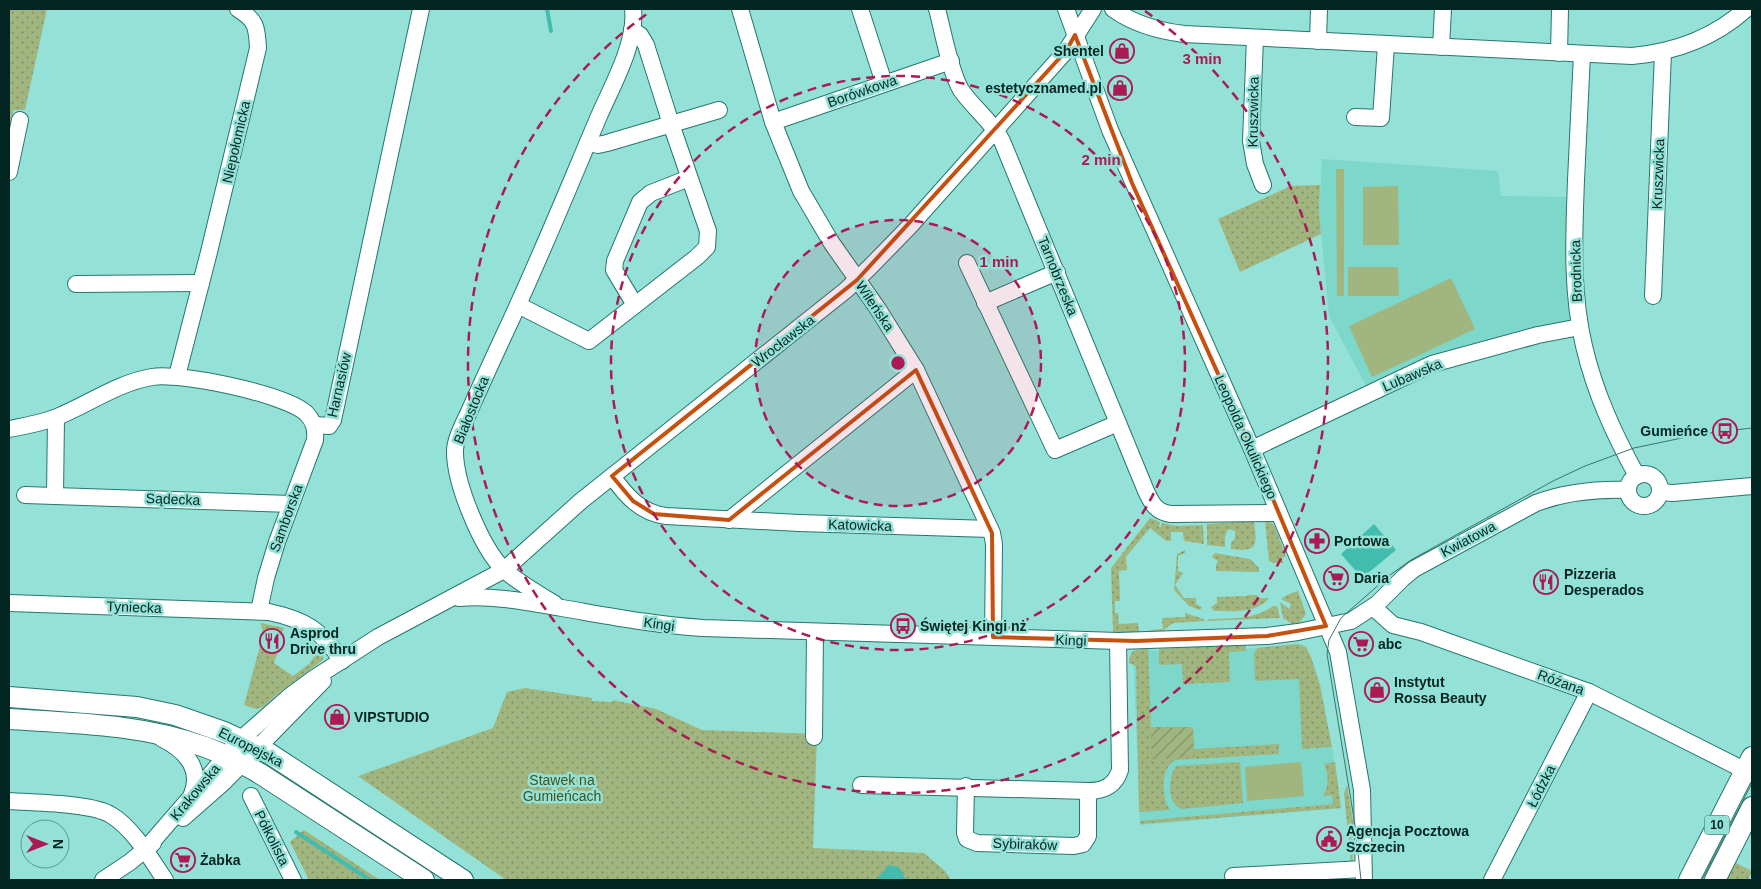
<svg xmlns="http://www.w3.org/2000/svg" width="1761" height="889" viewBox="0 0 1761 889" font-family="Helvetica,sans-serif">
<defs>
<pattern id="grass-dots" width="8" height="8" patternUnits="userSpaceOnUse" patternTransform="scale(1.25)"><rect width="8" height="8" fill="#a1b57f"/><path d="M2 2h.1M6 6h.1" fill="none" stroke="#819368" stroke-width="1.8" stroke-linecap="round"/></pattern>
<pattern id="garden-furrows" width="10" height="10" patternUnits="userSpaceOnUse" patternTransform="scale(1.25)"><rect width="10" height="10" fill="#a1b57f"/><path d="M-1 1l2-2M0 10L10 0M9 11l2-2" fill="none" stroke="#819368"/></pattern>
</defs>
<rect width="100%" height="100%" fill="#94e2d7"/>
<g fill="#7ed7cb">
<path d="M1322,159L1498,171L1501,196L1568,197L1566,259L1571,320L1431,355L1366,386L1329,316L1319,211Z"/>
<path d="M1298,644L1303,645L1308,651L1320,685L1332,747L1341,808L1140,825L1133,649H1148L1161,652L1229,650Z"/>
</g>
<g fill="url(#grass-dots)">
<path d="M9,9H47L25,110H13L9,130Z"/>
<path d="M1320,185L1319,211L1321,234L1240,272L1218,219L1291,186Z"/>
<path d="M1150,518L1160,522L1159,527H1161L1162,523L1176,526L1203,525L1204,544L1184,541L1183,532H1171V541H1166L1150,528L1126,557L1127,570L1119,571L1120,601H1115V613H1118L1119,624L1138,623L1139,632L1112,633L1113,631L1111,568Z"/>
<path d="M1254,521C1257,544 1259,553 1231,549V543L1235,538V531L1228,529L1225,537V547L1207,545V524Z"/>
<path d="M1265,521L1272,523L1275,527L1286,556L1282,558L1283,563H1274L1269,561Z"/>
<path d="M1185,550V553L1178,556V571L1183,573L1175,585L1184,598H1196V604L1202,607L1200,610L1189,606L1174,590L1177,554Z"/>
<path d="M1215,553L1250,559L1259,568V572L1216,571V565L1218,561L1212,557Z"/>
<path d="M1298,591L1306,614L1299,623L1292,624L1283,618L1280,602L1289,609L1291,604L1281,599L1287,595Z"/>
<path d="M1247,595H1258L1257,596L1260,598H1269C1256,614 1233,611 1214,611L1211,607L1217,603V597L1247,596Z"/>
<path d="M1273,606H1276L1278,609L1280,618L1207,621L1209,619C1231,618 1254,620 1273,606Z"/>
<path d="M1185,613L1204,619L1205,621L1173,623L1161,632L1151,633V630L1163,629L1162,618L1185,617Z"/>
<path d="M261,623L284,628L275,647L278,651L274,663L293,676L309,664L320,649L324,652L323,660L280,692L263,707L256,709L244,705L263,635Z"/>
<path d="M1246,644V651L1229,652L1230,682L1183,684L1182,664L1159,665V649Z"/>
<path d="M1298,644L1306,647L1311,657L1320,685L1332,747L1302,749L1299,679L1255,681L1254,653L1258,648Z"/>
<path d="M1141,649H1148L1151,727H1193L1194,749L1279,744V754L1176,760C1160,767 1161,797 1170,810L1139,812L1136,666L1129,663V659L1132,652Z"/>
<path d="M525,688L592,698V701L612,702L613,700L656,709L702,730L817,734L813,848L924,853L945,871L951,880H506L358,776L493,728L507,692Z"/>
<path d="M1240,762L1243,803L1182,809C1166,804 1168,777 1176,766Z"/>
<path d="M1335,762L1341,808L1140,824V821L1333,804L1332,795L1323,796C1329,786 1329,775 1324,764Z"/>
<path d="M1347,785L1354,827H1351L1353,866H1351L1344,793Z"/>
<path d="M304,830L380,880H309L290,842Z"/>
<path d="M1736,863L1752,871L1748,880H1721L1731,865Z"/>
</g>
<path fill="url(#garden-furrows)" d="M1193,727L1194,757L1152,759L1151,728Z"/>
<g fill="#a1b57f">
<path d="M1336,169H1344V296H1337Z"/>
<path d="M1398,186L1399,245H1363V187Z"/>
<path d="M1348,267H1398L1399,296H1348Z"/>
<path d="M1451,278L1475,329L1372,377L1349,326Z"/>
<path d="M1301,762L1304,796L1247,801L1245,767Z"/>
</g>
<g fill="#42bcae">
<path d="M1374,524L1396,550L1362,578L1341,554Z"/>
<path d="M888,865L899,867L906,880H878L879,875L884,871Z"/>
</g>
<g fill="none" stroke-linecap="round" stroke-linejoin="round">
<g stroke="#42bcae" stroke-width="4">
<path d="M547,9L551,31"/>
<path d="M296,832L370,880"/>
</g>
<defs>
<g id="minor">
<path d="M740,9L773,122L801,191L831,242L878,309L916,370L992,533L994,544L993,637"/>
<path d="M860,9L884,83"/>
<path d="M937,9C943,31 950,72 961,90C974,109 992,121 1002,141L1146,491C1152,504 1156,512 1171,514L1279,513"/>
<path d="M1066,9L1110,130L1252,449L1338,652L1362,790L1364,880"/>
<path d="M1113,9C1134,24 1159,31 1184,34L1632,56C1675,52 1714,38 1746,9"/>
<path d="M1255,38L1251,141L1255,164L1263,185"/>
<path d="M1318,41L1319,9"/>
<path d="M1441,47L1443,9"/>
<path d="M1559,53L1560,9"/>
<path d="M1582,54C1580,96 1578,138 1576,180C1574,235 1571,291 1584,346C1595,393 1614,434 1637,476"/>
<path d="M1355,117L1381,118L1386,45"/>
<path d="M773,122L951,61"/>
<path d="M588,142L598,145L607,143L719,110"/>
<path d="M9,172L20,120"/>
<path d="M967,263L1055,450L1118,423"/>
<path d="M76,284L201,283"/>
<path d="M1653,296L1663,52"/>
<path d="M985,303L1057,272"/>
<path d="M518,305L589,341L697,257L707,247L708,231L671,124L646,45L640,35L632,30"/>
<path d="M635,305L614,270L615,261L640,202L651,193L689,178"/>
<path d="M177,376L209,252L258,48C257,27 256,20 238,9"/>
<path d="M315,425L329,426L333,420L421,9"/>
<path d="M9,429C25,426 42,423 57,417C89,404 117,383 152,377C180,372 285,394 306,413C314,421 316,429 315,440L277,542L266,578L259,611"/>
<path d="M1252,449L1432,364L1538,335L1580,327"/>
<circle cx="1644" cy="490" r="16"/>
<path d="M612,476C626,496 641,513 666,516L799,523L990,529"/>
<path d="M1660,492L1673,493L1752,486"/>
<path d="M25,495L291,504"/>
<path d="M55,495L56,418"/>
<path d="M729,520L916,370"/>
<path d="M459,598C494,595 527,602 562,608C609,616 655,625 703,628L1118,641L1267,636L1298,632L1351,621L1377,604L1403,578L1414,569L1536,503C1566,492 1596,489 1628,490"/>
<path d="M9,603L269,612C306,620 321,630 342,661"/>
<path d="M555,604C540,595 517,581 504,570C481,547 454,482 455,449C456,437 463,425 468,414C480,387 492,361 504,335C538,263 568,189 599,116C612,86 637,42 633,9"/>
<path d="M1373,607L1393,625L1421,632L1589,692L1752,774"/>
<path d="M814,737L815,632"/>
<path d="M161,738C183,749 203,767 192,794"/>
<path d="M861,785L1088,791C1104,791 1115,786 1120,770L1118,641"/>
<path d="M966,786L965,833L967,839L977,843L1074,846L1083,844L1088,836V791"/>
<path d="M251,796L293,880"/>
<path d="M9,801C34,803 92,803 111,815C133,828 151,859 165,880"/>
<path d="M183,818L224,782L323,681"/>
<path d="M145,850L241,739L290,696L313,679L378,637L504,570L581,501L846,290L870,267L910,226L1057,61L1066,51L1093,9"/>
<path d="M1233,876L1363,869"/>
<path d="M103,880L130,862L153,843"/>
<path d="M1492,880L1589,692"/>
</g>
<g id="major">
<path d="M9,697L137,707L175,715L224,732L267,752L463,880"/>
<path d="M9,719C74,723 142,724 205,747C224,754 242,763 259,773L424,880"/>
<path d="M1689,880L1752,757"/>
<path d="M1715,880L1752,807"/>
</g>
</defs>
<use href="#minor" stroke="#25776d" stroke-width="18"/>
<use href="#major" stroke="#25776d" stroke-width="22"/>
<use href="#minor" stroke="#fff" stroke-width="16"/>
<use href="#major" stroke="#fff" stroke-width="20"/>
<g stroke="#3e736c" stroke-width="1">
<path d="M1361,880L1355,825L1327,654L1329,640L1341,618L1390,575L1411,560L1553,481L1585,466L1634,448L1701,434L1752,428"/>
<path d="M1702,880L1752,783"/>
</g>
</g>
<path fill="none" stroke="#c6510f" stroke-width="4" stroke-linejoin="round" d="M1075,35L1132,183L1252,449L1326,626L1267,636L1136,641L993,637L992,533L916,370L729,520L654,514L633,501L612,476L857,280L1066,51Z"/>
<circle cx="898" cy="363" r="143" fill="#ab1a53" fill-opacity=".12"/>
<g fill="none" stroke="#ab1a53" stroke-width="2.5" stroke-dasharray="9 6">
<circle cx="898" cy="363" r="143"/>
<circle cx="898" cy="363" r="287"/>
<path d="M1145 11A430 430 0 1 1 651 11"/>
</g>
<defs>
<symbol id="shop-ring" viewBox="-11 -11 22 22"><circle r="9.5" fill="#94e2d7" stroke="#ab1a53" stroke-width="1.5"/><path d="M-5-2.5h2.3a2.7 3.5 0 0 1 5.4 0H5L5.5 6h-11ZM-1.5-2.5h3a1.5 2.3 0 0 0-3 0Z" fill="#ab1a53"/></symbol>
<symbol id="bus-ring" viewBox="-11 -11 22 22"><circle r="9.5" fill="#94e2d7" stroke="#ab1a53" stroke-width="1.5"/><path d="M-5-6H5V4H4V6H2V4H-2V6H-4V4H-5ZM-3.5-4V0h7V-4ZM-3.5 1.2v1.5H-2V1.2ZM2 1.2v1.5H3.5V1.2Z" fill="#ab1a53"/></symbol>
<symbol id="pharmacy-ring" viewBox="-11 -11 22 22"><circle r="9.5" fill="#94e2d7" stroke="#ab1a53" stroke-width="1.5"/><path d="M-2-6h4v4h4v4h-4v4h-4v-4h-4v-4h4Z" fill="#ab1a53"/></symbol>
<symbol id="supermarket-ring" viewBox="-11 -11 22 22"><circle r="9.5" fill="#94e2d7" stroke="#ab1a53" stroke-width="1.5"/><path d="M-6-5.5h2.5l.6 2H6L4.5 2H-2.5L-4.4-4H-6ZM-1.5 3.2a1.3 1.3 0 1 0 .1 0ZM3 3.2a1.3 1.3 0 1 0 .1 0Z" fill="#ab1a53"/></symbol>
<symbol id="restaurant-ring" viewBox="-11 -11 22 22"><circle r="9.5" fill="#94e2d7" stroke="#ab1a53" stroke-width="1.5"/><path d="M-5-6h1v4h1v-4h1v4h1v-4h1v5L-1.5 .5V6h-2V.5L-5-1ZM5-6V6H3V1.5H1.5Q1.5-4 5-6Z" fill="#ab1a53"/></symbol>
<symbol id="civic-ring" viewBox="-11 -11 22 22"><circle r="9.5" fill="#94e2d7" stroke="#ab1a53" stroke-width="1.5"/><path d="M-.6-6.5H3V-4.5H.6V-3L4-1V1h2V6H-6V1h2V-1L-.6-3ZM-1.2 2.5V6h2.4V2.5Z" fill="#ab1a53"/></symbol>
</defs>
<g fill-rule="evenodd">
<use href="#shop-ring" x="1108" y="37" width="28" height="28"/>
<use href="#shop-ring" x="1106" y="74" width="28" height="28"/>
<use href="#bus-ring" x="1711" y="417" width="28" height="28"/>
<use href="#pharmacy-ring" x="1303" y="527" width="28" height="28"/>
<use href="#supermarket-ring" x="1322" y="564" width="28" height="28"/>
<use href="#restaurant-ring" x="1532" y="568" width="28" height="28"/>
<use href="#bus-ring" x="889" y="612" width="28" height="28"/>
<use href="#restaurant-ring" x="258" y="627" width="28" height="28"/>
<use href="#supermarket-ring" x="1347" y="630" width="28" height="28"/>
<use href="#shop-ring" x="1363" y="676" width="28" height="28"/>
<use href="#shop-ring" x="323" y="703" width="28" height="28"/>
<use href="#civic-ring" x="1315" y="825" width="28" height="28"/>
<use href="#supermarket-ring" x="169" y="846" width="28" height="28"/>
</g>
<g text-anchor="middle" dominant-baseline="central" stroke-width="5" stroke-linejoin="round" paint-order="stroke">
<rect fill="#94e2d7" stroke="#2e5e58" stroke-width="1" x="1704.5" y="815.5" width="25" height="19" rx="4"/>
<g font-size="12" font-weight="bold" fill="#032521">
<text x="1717" y="825">10</text>
</g>
<g font-size="14" font-weight="bold" fill="#032521" stroke="#94e2d7" text-anchor="start">
<text x="1104" y="51" text-anchor="end">Shentel</text>
<text x="1102" y="88" text-anchor="end">estetycznamed.pl</text>
<text x="1708" y="431" text-anchor="end">Gumieńce</text>
<text x="1334" y="541">Portowa</text>
<text x="1564" y="574">Pizzeria<tspan x="1564" dy="16">Desperados</tspan></text>
<text x="1354" y="578">Daria</text>
<text x="920" y="626">Świętej Kingi nż</text>
<text x="290" y="633">Asprod<tspan x="290" dy="16">Drive thru</tspan></text>
<text x="1378" y="644">abc</text>
<text x="1394" y="682">Instytut<tspan x="1394" dy="16">Rossa Beauty</tspan></text>
<text x="354" y="717">VIPSTUDIO</text>
<text x="1346" y="831">Agencja Pocztowa<tspan x="1346" dy="16">Szczecin</tspan></text>
<text x="200" y="860">Żabka</text>
</g>
<g font-size="14" fill="#032521" stroke="#94e2d7">
<text transform="translate(862 91) rotate(-19)">Borówkowa</text>
<text transform="translate(1253 112) rotate(-89)">Kruszwicka</text>
<text transform="translate(236 142) rotate(-77)">Niepołomicka</text>
<text transform="translate(1658 174) rotate(-88)">Kruszwicka</text>
<text transform="translate(1576 271) rotate(-92)">Brodnicka</text>
<text transform="translate(1058 276) rotate(68)">Tarnobrzeska</text>
<text transform="translate(875 306) rotate(56)">Wileńska</text>
<text transform="translate(783 341) rotate(-38)">Wrocławska</text>
<text transform="translate(1412 375) rotate(-23)">Lubawska</text>
<text transform="translate(339 385) rotate(-77)">Harnasiów</text>
<text transform="translate(471 410) rotate(-68)">Białostocka</text>
<text transform="translate(1246 437) rotate(66)">Leopolda Okulickiego</text>
<text transform="translate(173 499) rotate(2)">Sądecka</text>
<text transform="translate(286 518) rotate(-70)">Samborska</text>
<text transform="translate(860 525) rotate(2)">Katowicka</text>
<text transform="translate(1468 539) rotate(-28)">Kwiatowa</text>
<text transform="translate(134 607) rotate(2)">Tyniecka</text>
<text transform="translate(659 624) rotate(8)">Kingi</text>
<text transform="translate(1071 640) rotate(2)">Kingi</text>
<text transform="translate(1561 682) rotate(20)">Różana</text>
<text transform="translate(251 747) rotate(27)">Europejska</text>
<text transform="translate(1541 786) rotate(-63)">Łódzka</text>
<text transform="translate(195 792) rotate(-50)">Krakowska</text>
<text transform="translate(272 838) rotate(63)">Półkolista</text>
<text transform="translate(1025 844) rotate(2)">Sybiraków</text>
</g>
<g font-size="14" fill="#43541c" stroke="#94e2d7">
<text x="562" y="780">Stawek na<tspan x="562" dy="16">Gumieńcach</tspan></text>
</g>
</g>
<circle cx="898" cy="363" r="8" fill="#ab1a53" stroke="#94e2d7" stroke-width="2.5"/>
<g font-size="15" text-anchor="middle" font-weight="bold" fill="#ab1a53" stroke="#94e2d7" stroke-width="5" stroke-linejoin="round" paint-order="stroke">
<text x="1202" y="64">3 min</text>
<text x="1101" y="165">2 min</text>
<text x="999" y="267">1 min</text>
</g>
<rect width="1761" height="889" fill="none" stroke="#032521" stroke-width="20"/>
<g transform="translate(45 844) rotate(90)"><circle r="24" fill="#94e2d7" stroke="#5a968e"/>
<path d="M0-4L9 19L0 12L-9 19Z" fill="#ab1a53"/>
<text y="-8" font-size="14" font-weight="bold" text-anchor="middle" fill="#032521">N</text>
</g>
</svg>
